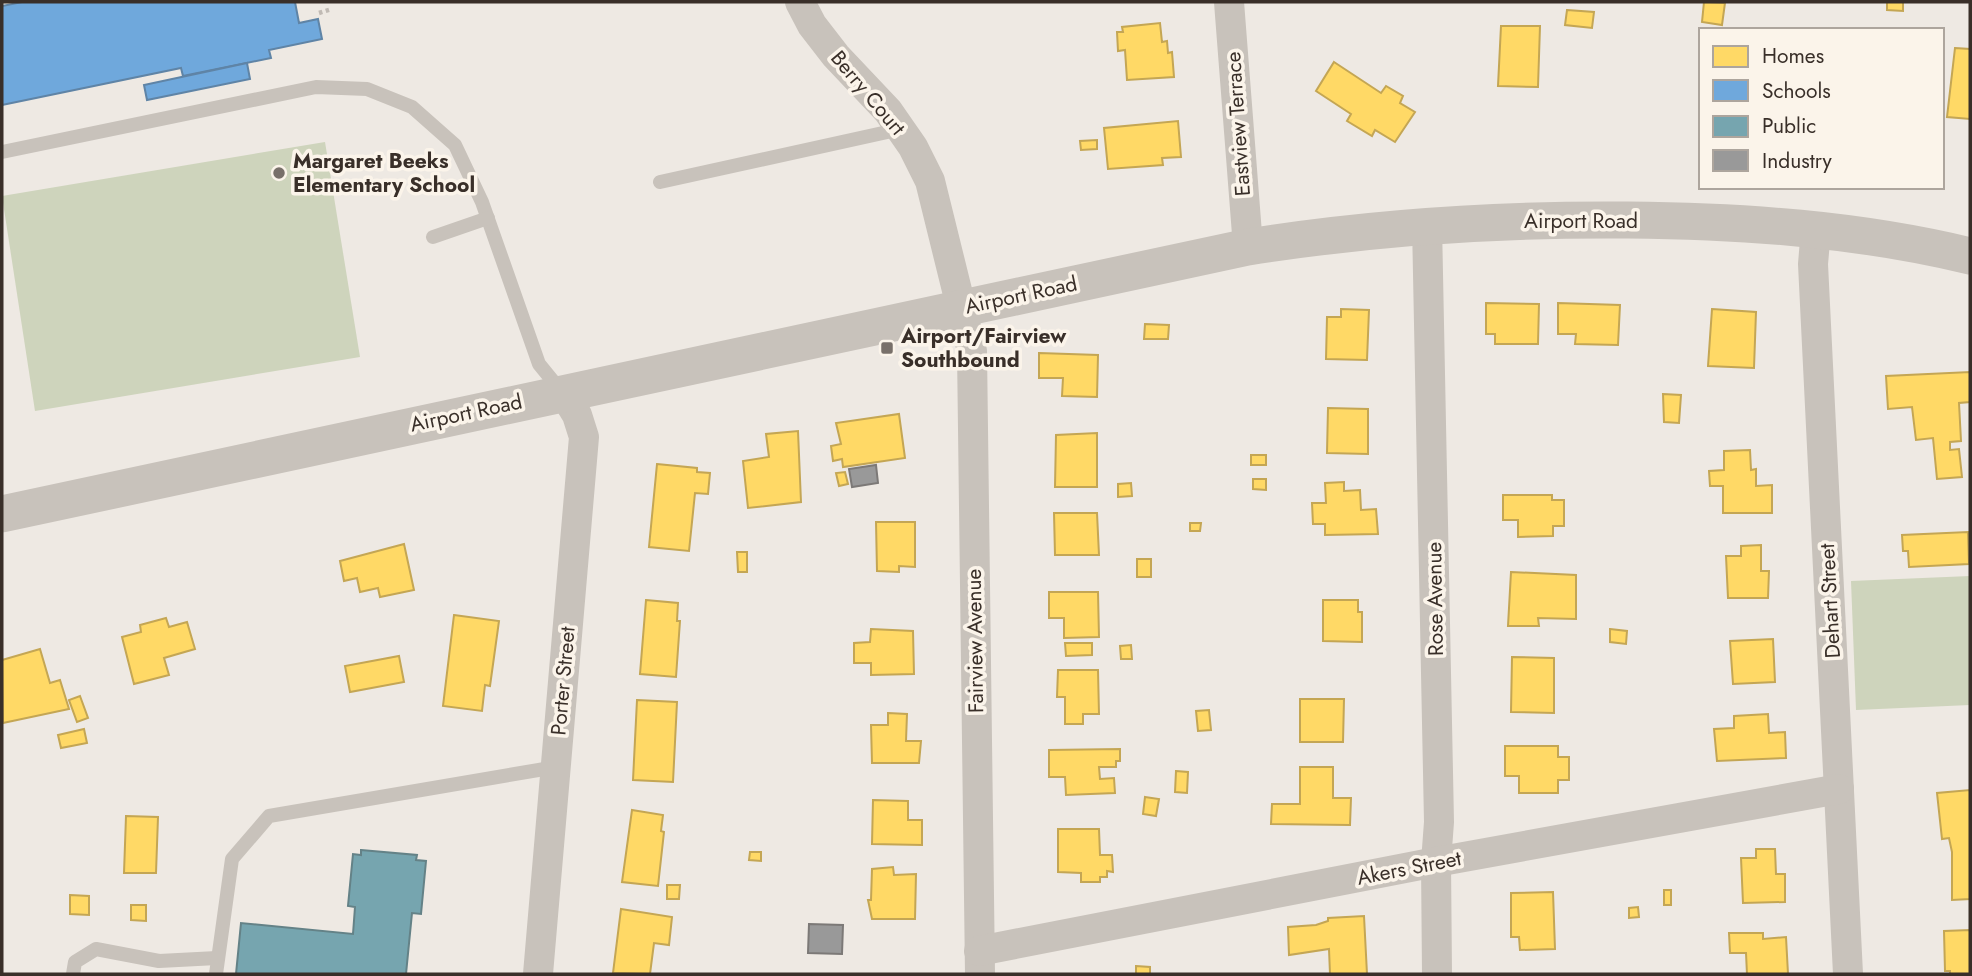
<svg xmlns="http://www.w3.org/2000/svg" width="1972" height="976" viewBox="0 0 1972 976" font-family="Jost,sans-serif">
<rect width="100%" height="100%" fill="#eee9e3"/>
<g fill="#ced4bc">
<path d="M325,142L360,357L35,411L2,196Z"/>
<path d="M1970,576V705L1856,710L1851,581Z"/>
</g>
<g fill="#ffd966" stroke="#c4a654" stroke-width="2">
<path d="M1704,2L1725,3L1722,25L1702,22Z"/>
<path d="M1887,2H1903V11L1887,10Z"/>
<path d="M1567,10L1594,12L1592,28L1565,25Z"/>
<path d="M1160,23L1162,42L1167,41L1168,53L1172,52L1174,77L1127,80L1125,50L1118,51L1117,32H1123L1122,27Z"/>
<path d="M1501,26H1540L1538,87L1498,86Z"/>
<path d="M1955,48L1970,49V119L1947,117Z"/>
<path d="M1334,62L1381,93L1386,86L1403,96L1400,103L1415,112L1395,142L1375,130L1372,136L1347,121L1351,114L1316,91Z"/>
<path d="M1178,121L1181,157L1162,158L1163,165L1108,169L1104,128Z"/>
<path d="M1097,140V149L1081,150L1080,141Z"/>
<path d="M1486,303L1539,304L1538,344H1495V334H1486Z"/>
<path d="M1558,303L1620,305L1618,345L1575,344L1576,334H1558Z"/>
<path d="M1341,309L1369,310L1367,360L1326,359L1327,317H1341Z"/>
<path d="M1712,309L1756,312L1754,368L1708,366Z"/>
<path d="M1145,324L1169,325L1168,339H1144Z"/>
<path d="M1039,353L1098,355L1097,397L1062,396L1063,378H1039Z"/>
<path d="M1970,372V402L1959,403L1961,441L1950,442V450L1959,449L1962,477L1937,479L1933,438L1916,440L1912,407L1888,409L1886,376Z"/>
<path d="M1663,394L1681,395L1679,423L1664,422Z"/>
<path d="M1328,408L1368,409V454L1327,453Z"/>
<path d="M899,414L905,458L843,467L842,459L833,461L831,446L841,444L836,423Z"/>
<path d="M798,431L801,502L748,508L743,461L769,457L766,434Z"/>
<path d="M1097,433V487H1055L1056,435Z"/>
<path d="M1750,450L1751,470L1756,469V486L1772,485V513H1723V486H1710L1709,471L1724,470V451Z"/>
<rect x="1251" y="455" width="15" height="10"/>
<path d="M657,464L697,468V472L710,473L708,494L695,493L689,551L649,547Z"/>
<path d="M845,472L848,484L839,486L836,473Z"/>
<path d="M1253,479H1266V490L1253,489Z"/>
<path d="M1344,482V491L1360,490L1361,510L1376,509L1378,534L1325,535V524H1313L1312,503H1326L1325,483Z"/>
<path d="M1131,483L1132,496L1118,497V484Z"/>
<path d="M1503,495H1552V500H1564V526H1553V536L1518,537V520H1503Z"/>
<path d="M1054,513H1097L1099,555H1055Z"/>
<path d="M876,522H915V567L899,566V572L877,571Z"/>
<path d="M1190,523H1201L1200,531H1190Z"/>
<path d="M1968,532L1969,564L1909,567L1908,551H1903L1902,535Z"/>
<path d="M404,544L414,590L380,597L378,588L360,592L357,578L344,581L340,561Z"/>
<path d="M1761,545V571H1769L1768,598H1728L1726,556H1741V546Z"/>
<path d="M737,552H747V572H738Z"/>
<rect x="1137" y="559" width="14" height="18"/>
<path d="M1511,572L1576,575V619L1538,618L1539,626H1508Z"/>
<path d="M1049,592H1098L1099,637L1064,638V618H1049Z"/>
<path d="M646,600L678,603L677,621H680L676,677L640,674Z"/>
<path d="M1323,600H1358V612H1362V642L1323,641Z"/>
<path d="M454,615L499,621L490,686L485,685L482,711L443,706Z"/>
<path d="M166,618L169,627L187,622L195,649L164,658L169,675L134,684L122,637L141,632L140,625Z"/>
<path d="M871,629L913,631L914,674L871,675V663H854V643L870,642Z"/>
<path d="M1610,629L1627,631L1626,644L1610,642Z"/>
<path d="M1773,639L1775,682L1733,684L1730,641Z"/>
<path d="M1065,643H1092V655L1066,656Z"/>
<path d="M1131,645L1132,659H1121L1120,646Z"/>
<path d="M40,649L50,683L60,680L69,709L3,723L2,660Z"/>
<path d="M399,656L404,682L350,692L345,666Z"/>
<path d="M1512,657L1554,658V713L1511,712Z"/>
<path d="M1058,670H1098L1099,714H1083V724H1065V697H1057Z"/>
<path d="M80,696L88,718L77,722L69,700Z"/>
<path d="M1300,699H1344L1343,742H1300Z"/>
<path d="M637,700L677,702L673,782L633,780Z"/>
<path d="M1209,710L1211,730L1198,731L1196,711Z"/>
<path d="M888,713L907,714L906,741H921L919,763H872L871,725H888Z"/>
<path d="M1768,714L1769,733L1785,732L1786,758L1717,761L1714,729L1734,728V716Z"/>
<path d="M84,729L87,743L61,748L58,735Z"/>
<path d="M1505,746H1558V757H1569V780H1558V793H1519V776H1505Z"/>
<path d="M1120,749V761H1116V767H1099L1100,779L1114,778L1115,793L1066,795L1065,777H1049V750Z"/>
<path d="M1300,767H1333V798H1351L1350,825L1271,824L1272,804H1300Z"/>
<path d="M1176,771L1188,772L1187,793L1175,792Z"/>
<path d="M1970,790V899L1952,900V852L1949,838L1942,839L1937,793Z"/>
<path d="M1145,797L1159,799L1156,816L1143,814Z"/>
<path d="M873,800L908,801V820H922V845L872,844Z"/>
<path d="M632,810L663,815L661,831L664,832L658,886L622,882Z"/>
<path d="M126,816L158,817L156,873H124Z"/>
<path d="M1058,829H1099L1100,855H1112L1113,872L1107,871V877H1100V882H1081V873L1058,872Z"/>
<path d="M1756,849H1775L1776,874H1785V902L1743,903L1741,858H1756Z"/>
<path d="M750,852H761V861L749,860Z"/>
<path d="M893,867L894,875L916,874L915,919H872L868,900H871L872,869Z"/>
<path d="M667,885H680L679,899H667Z"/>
<rect x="1664" y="890" width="7" height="15"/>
<path d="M1553,892L1555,949L1520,950L1519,937H1511V893Z"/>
<path d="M70,895L89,896V915L70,914Z"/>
<path d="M131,905H146V921L131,920Z"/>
<path d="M1638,907L1639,917L1629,918V908Z"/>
<path d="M621,909L672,917L669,945L654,943L650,974L613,973Z"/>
<path d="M1364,916L1367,974H1330L1329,949L1289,955L1288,927L1316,925L1328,921V918Z"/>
<path d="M1970,930V974H1950V971H1945L1944,931Z"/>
<path d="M1729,933H1763V939L1786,937L1788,974H1747L1746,953H1730Z"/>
<path d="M1136,966L1150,967V974H1136Z"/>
</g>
<g fill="#6fa8dc" stroke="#5f84a6" stroke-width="2">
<path d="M22,2H295L299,23L318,19L322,39L269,50L271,58L183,76L181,68L2,105V6Z"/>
<path d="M247,63L250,79L147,100L144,85Z"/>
</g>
<path fill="#76a5af" stroke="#648287" stroke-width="2" d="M361,850L417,855L416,860L426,861L421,914L412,913L406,974H236L241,923L353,934L355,907L348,906L353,854L361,855Z"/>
<g fill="#999" stroke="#7c7977" stroke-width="2">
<path d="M876,465L878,483L852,487L849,469Z"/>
<path d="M809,924L843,925L842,954L808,953Z"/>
</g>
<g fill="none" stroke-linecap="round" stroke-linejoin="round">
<path stroke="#c0bab4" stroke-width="4.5" stroke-dasharray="3.5 3.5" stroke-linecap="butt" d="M319,13L332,9"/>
<g stroke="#c8c2bb" stroke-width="14">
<path d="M2,152L316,87L367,89L412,107L455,145L482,202L539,364L561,391"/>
<path d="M660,182L901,129"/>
<path d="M433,237L488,218"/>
<path d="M73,974L75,962L96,949L159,961L217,958"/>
<path d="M216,974L232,859L269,816L556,767"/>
</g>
<g stroke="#c8c2bb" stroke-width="30">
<path d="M800,2L812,25L836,56L888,111L913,147L930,181L972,351L980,974"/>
<path d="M1229,2L1248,247"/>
<path d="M1427,224L1439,822L1436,862L1437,974"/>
<path d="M1816,229L1813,264L1848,974"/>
<path d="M979,951L1436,862L1839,789"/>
<path d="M538,974L584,437L577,415L563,392"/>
</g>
<path stroke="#c8c2bb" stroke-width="37" d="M2,514L1248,247C1374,227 1500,219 1628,220C1743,221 1858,229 1970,256"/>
</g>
<g fill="#78706a" stroke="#fbf4ea" stroke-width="2.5">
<circle cx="279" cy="173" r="7"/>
<rect x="880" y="341" width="14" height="14" rx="3.5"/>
</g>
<g text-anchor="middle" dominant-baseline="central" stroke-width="7" stroke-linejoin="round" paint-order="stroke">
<g font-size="21" fill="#392f29" stroke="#fbf4ea">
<text transform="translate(868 93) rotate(50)">Berry Court</text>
<text transform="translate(1238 124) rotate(-94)">Eastview Terrace</text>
<text x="1581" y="221">Airport Road</text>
<text transform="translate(1021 295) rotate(-12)">Airport Road</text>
<text transform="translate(466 413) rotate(-12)">Airport Road</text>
<text transform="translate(1435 599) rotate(-91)">Rose Avenue</text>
<text transform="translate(1830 601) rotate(-93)">Dehart Street</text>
<text transform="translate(975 641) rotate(-91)">Fairview Avenue</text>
<text transform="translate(563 681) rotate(-85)">Porter Street</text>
<text transform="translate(1409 868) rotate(-11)">Akers Street</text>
</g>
<g font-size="21" font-weight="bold" fill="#392f29" stroke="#fbf4ea" text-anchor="start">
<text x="293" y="161">Margaret Beeks<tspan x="293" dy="24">Elementary School</tspan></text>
<text x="901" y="336">Airport/Fairview<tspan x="901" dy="24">Southbound</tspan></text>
</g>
</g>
<rect width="1972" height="976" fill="none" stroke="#392f29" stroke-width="7"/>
<rect x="1699" y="28" width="245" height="161" fill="#fbf4ea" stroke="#ada59d" stroke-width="2"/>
<rect x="1713" y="46" width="35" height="21" fill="#ffd966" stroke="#ada59d" stroke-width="2"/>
<text x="1762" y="63" font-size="21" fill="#392f29">Homes</text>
<rect x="1713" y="80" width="35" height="21" fill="#6fa8dc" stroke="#ada59d" stroke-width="2"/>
<text x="1762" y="98" font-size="21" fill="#392f29">Schools</text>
<rect x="1713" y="116" width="35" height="21" fill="#76a5af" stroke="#ada59d" stroke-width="2"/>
<text x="1762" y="133" font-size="21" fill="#392f29">Public</text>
<rect x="1713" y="150" width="35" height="21" fill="#999999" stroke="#ada59d" stroke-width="2"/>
<text x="1762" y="168" font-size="21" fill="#392f29">Industry</text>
</svg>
